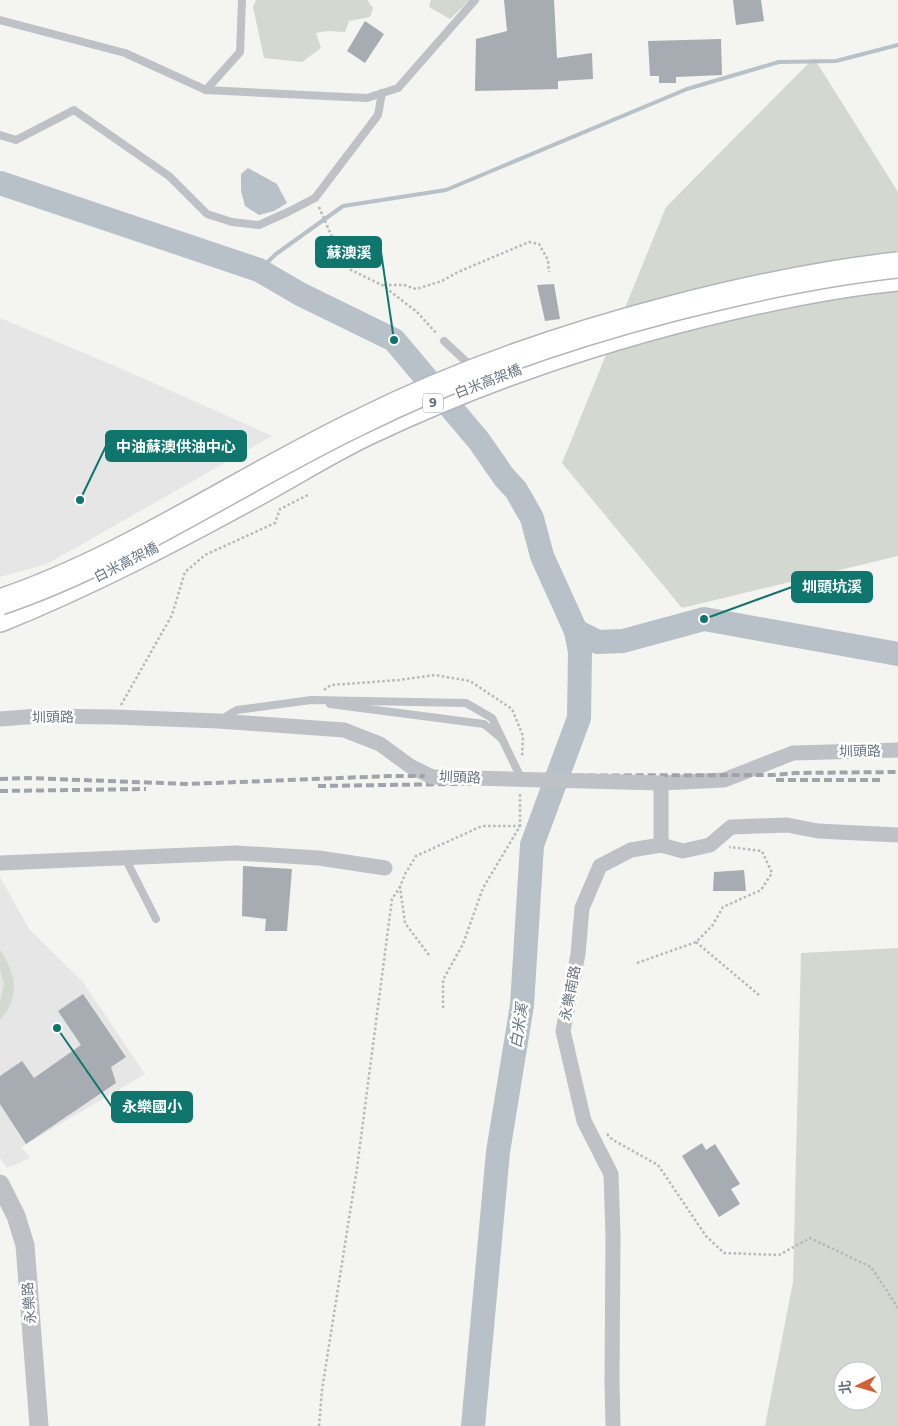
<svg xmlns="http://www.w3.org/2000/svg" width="898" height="1426" viewBox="0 0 898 1426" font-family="'DejaVu Sans','Noto Sans TC',sans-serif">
<rect width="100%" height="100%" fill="#f4f4f1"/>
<g fill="#e5e6e5">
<path d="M0,318L115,366L272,436L47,564L0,577Z"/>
<path d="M0,877L29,929L83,982L145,1074L21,1147L30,1158L7,1168L0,1158Z"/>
</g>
<g fill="#d3d9d1" fill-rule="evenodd">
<path d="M256,0H367L373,8L370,17L349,21L345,32L328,31L316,33L321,48L302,62L264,58L253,7Z"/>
<path d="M431,0H470L450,19L429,7Z"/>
<path d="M814,58L898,192V556L682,608L562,463L666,207Z"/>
<path d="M898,948V1426H765L793,1282L801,953ZM843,1371H873V1401H843Z"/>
<path d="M0,950C16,974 21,996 0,1020V1002L4,984L0,970Z"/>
</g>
<path fill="#b8c1c7" d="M248,168L277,184L287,203L274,211L259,215L245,206L241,191V174Z"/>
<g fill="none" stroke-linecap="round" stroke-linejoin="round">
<path stroke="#b8c1c7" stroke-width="4" d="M259,270L276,254L343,206L446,190L687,89L779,62L836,61L898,45"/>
<g stroke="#b8c1c7" stroke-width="24">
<path d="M0,183L259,270L300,294L394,340L479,441L504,477L516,490L532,518L542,556L576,631L580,652L579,718L532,845L522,1005L498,1152L473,1426"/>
<path d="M576,631L598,642L623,641L704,619L898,654"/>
</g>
</g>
<g fill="#a6acb1">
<path d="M504,0H554L557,58L592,53L593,79L558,81V89L475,91L476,39L507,31Z"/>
<path d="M733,0H761L764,21L736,25Z"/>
<path d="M365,21L384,34L365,63L347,51Z"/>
<path d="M721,39L722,75L676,77V83H659V76H650L648,41Z"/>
<path d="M554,284L560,319L545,321L537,285Z"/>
<path d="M243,866L292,869L287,931H265L266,919L242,916Z"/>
<path d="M744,870L746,891H713L714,872Z"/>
<path d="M83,994L126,1057L111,1067L116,1083L26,1144L0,1104V1076L22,1061L34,1078L81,1045L58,1011Z"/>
<path d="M702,1143L706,1150L715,1144L740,1184L731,1189L740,1204L719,1217L682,1156Z"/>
</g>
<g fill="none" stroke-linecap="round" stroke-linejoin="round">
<defs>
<path id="primary" d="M0,619C89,583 173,539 257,493C294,473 330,450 368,432C486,376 609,335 735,306C789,294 843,283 898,278"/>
</defs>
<use href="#primary" stroke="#b2b5b9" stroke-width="28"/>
<g stroke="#b6b8bb" stroke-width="2.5" stroke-dasharray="2.5 2.5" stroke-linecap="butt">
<path d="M319,207L342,260L351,270L382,285L417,312L437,334"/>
<path d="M384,285H404L416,289L442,281L458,272L529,242L539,244L548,260L549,272"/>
<path d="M324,690L331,685L399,680L435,675L470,681L512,709L523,736L522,757"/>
<path d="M121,705L172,615L185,572L205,555L275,523L280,509L308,495"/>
<path d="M696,942L759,995"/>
<path d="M429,955L405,923L400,887L405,874L416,856L482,826H520"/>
<path d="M637,963L696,942L712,926L723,907L761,890L772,873L762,851L729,847"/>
<path d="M443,1008V980L463,944L483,888L520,826V792"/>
<path d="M607,1134L613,1140L658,1165L706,1236L724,1253L779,1255L810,1238L871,1267L898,1308"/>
<path d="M319,1426L322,1390L357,1168L392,899L400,887"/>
</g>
<g stroke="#bec1c5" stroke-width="8">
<path d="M0,20L125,53L206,90L367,98L398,88L475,0"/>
<path d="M206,90L240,52L242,0"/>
<path d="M0,135L16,140L74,110L169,176L207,214L232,222L259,225L288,212L315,198L378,115L382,93"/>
<path d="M444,341L473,368"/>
<path d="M330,704L484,724L502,739"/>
<path d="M222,719L237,710L311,700L466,703L492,718L521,778"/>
<path d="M125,858L156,919"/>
</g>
<g stroke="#bec1c5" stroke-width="15">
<path d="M0,719L38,716L114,717L218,721L344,730L380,744L410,766L432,777"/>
<path d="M661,845V783L724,780L793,753L898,750"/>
<path d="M0,863L236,853L319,858L385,868"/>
<path d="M613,1426L612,1382L613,1236L611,1174L584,1121L563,1031L578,954L582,908L600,866L631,850L661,845L683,851L710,845L731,827L787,825L818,831L898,835"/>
</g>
<path stroke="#bec1c5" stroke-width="19" d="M0,1184L16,1216L25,1245L39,1426"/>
<use href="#primary" stroke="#fff" stroke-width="25"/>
<g stroke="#a0a4aa" stroke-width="4" stroke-dasharray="8 4" stroke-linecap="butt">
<path d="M0,779L28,778L188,784L390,776L773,775L795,773L898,772"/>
<path d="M776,780H881"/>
<path d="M318,786L521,783"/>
<path d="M0,791L146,789"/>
</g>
<defs>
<path id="primary-bridge" d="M0,602C127,559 239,480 360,422C460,372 566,336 674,308C748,289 822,273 898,265"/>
</defs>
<use href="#primary-bridge" stroke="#b2b5b9" stroke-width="28" stroke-linecap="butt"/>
<path stroke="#bec1c5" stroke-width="15" d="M432,777L661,783"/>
<use href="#primary-bridge" stroke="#fff" stroke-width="25"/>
</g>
<g text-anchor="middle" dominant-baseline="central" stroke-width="5" stroke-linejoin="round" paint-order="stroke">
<rect fill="#fff" stroke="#949ca5" stroke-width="1" x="423" y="393.5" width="20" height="19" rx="4"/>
<g font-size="12" font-weight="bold" fill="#66727f">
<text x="433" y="403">9</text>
</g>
<g font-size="14" fill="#66727f" stroke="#fff">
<text transform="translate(488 381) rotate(-21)">白米高架橋</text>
<text transform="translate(126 562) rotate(-27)">白米高架橋</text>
<text transform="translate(53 717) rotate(-1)">圳頭路</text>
<text transform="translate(860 751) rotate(-1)">圳頭路</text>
<text transform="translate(460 777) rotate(2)">圳頭路</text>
<text transform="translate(570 993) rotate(-79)">永樂南路</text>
<text transform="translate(29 1303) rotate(-95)">永樂路</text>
</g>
<g font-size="15" font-style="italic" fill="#62737c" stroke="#fff">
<text transform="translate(519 1026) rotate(-81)">白米溪</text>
</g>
</g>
<path fill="none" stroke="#0f766e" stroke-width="2" d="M394 340L381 252M80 500L106 446M704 619L792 587M57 1028L112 1107"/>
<g fill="#0f766e" stroke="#fff" stroke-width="2">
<circle cx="394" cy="340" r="5"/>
<circle cx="80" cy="500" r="5"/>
<circle cx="704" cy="619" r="5"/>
<circle cx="57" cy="1028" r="5"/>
</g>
<g fill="#0f766e" stroke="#0f766e" stroke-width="2">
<rect x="316" y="237" width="65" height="30" rx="5"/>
<rect x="106" y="431" width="140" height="30" rx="5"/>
<rect x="792" y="572" width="80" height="30" rx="5"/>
<rect x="112" y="1092" width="80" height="30" rx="5"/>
</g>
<g font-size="15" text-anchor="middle" font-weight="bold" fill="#fff">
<text x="349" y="258">蘇澳溪</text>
<text x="176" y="452">中油蘇澳供油中心</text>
<text x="832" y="592">圳頭坑溪</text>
<text x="152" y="1112">永樂國小</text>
</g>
<g transform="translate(858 1386) rotate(265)"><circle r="24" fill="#ffffff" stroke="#c2c7cc"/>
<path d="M0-4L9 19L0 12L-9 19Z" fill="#d26334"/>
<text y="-8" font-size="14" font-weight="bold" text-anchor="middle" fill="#66727f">北</text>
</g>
</svg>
